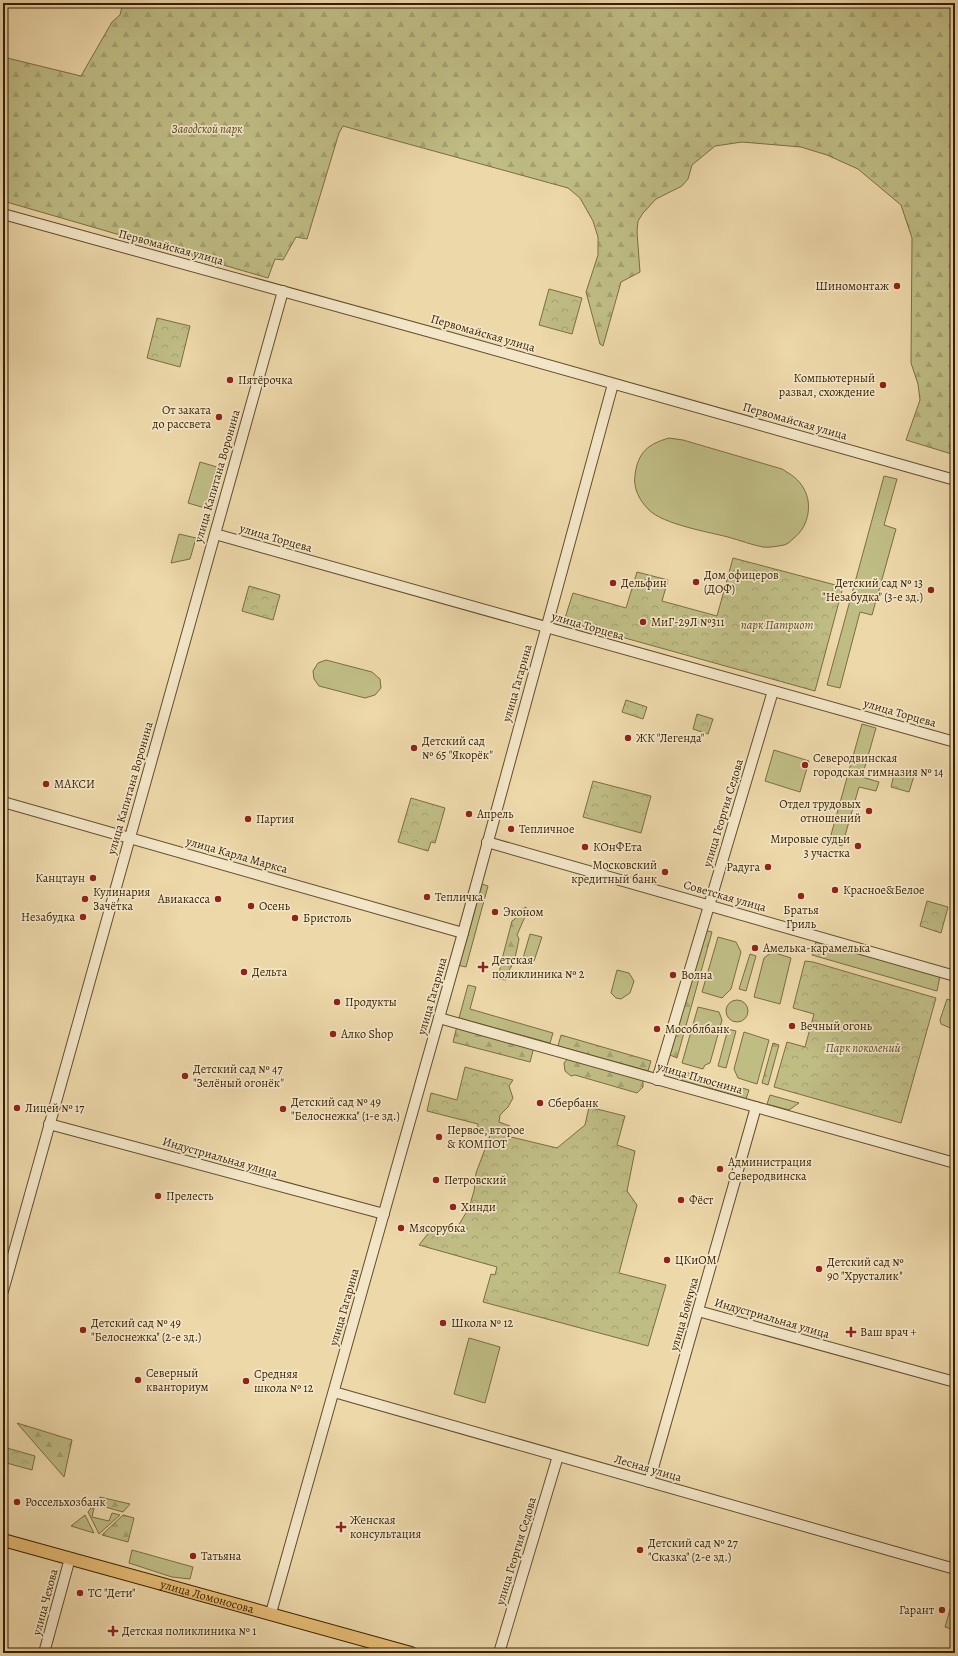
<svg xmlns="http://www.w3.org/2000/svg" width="958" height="1656" viewBox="0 0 958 1656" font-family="Alegreya,serif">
<defs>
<pattern id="forest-firs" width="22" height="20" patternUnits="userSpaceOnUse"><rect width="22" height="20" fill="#bfbc84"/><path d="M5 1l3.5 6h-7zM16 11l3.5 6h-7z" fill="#a5a170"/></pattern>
<pattern id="park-crowns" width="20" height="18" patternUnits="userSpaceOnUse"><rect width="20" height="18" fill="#bfbc84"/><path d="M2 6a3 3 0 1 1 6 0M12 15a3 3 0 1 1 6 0" fill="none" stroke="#a5a170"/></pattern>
</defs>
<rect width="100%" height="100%" fill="#edd8aa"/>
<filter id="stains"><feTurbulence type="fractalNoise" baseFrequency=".005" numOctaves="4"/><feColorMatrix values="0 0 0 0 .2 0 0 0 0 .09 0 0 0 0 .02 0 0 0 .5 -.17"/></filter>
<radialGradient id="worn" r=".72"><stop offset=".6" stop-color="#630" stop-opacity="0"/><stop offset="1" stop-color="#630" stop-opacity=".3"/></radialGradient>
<g fill="#bfbc84" stroke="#7a6e42">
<path d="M669,438L683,440L782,469C790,474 799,479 804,489C813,505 808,527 794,538C791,541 788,544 784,545C778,546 769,548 763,547C752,545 739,540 728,537C708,532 663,524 649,510C639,500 633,488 635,475C638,452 648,444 669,438Z"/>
<path d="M200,462L217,467L205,508L188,503Z"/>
<path d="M884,476L897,479L884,525L896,529L872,615L860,612L840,688L827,685Z"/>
<path d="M179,534L196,538L190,559L171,563Z"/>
<path d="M326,660L372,672L380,679L381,688L375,695L365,698L319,686L314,679L313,671L318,663Z"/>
<path d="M862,724L876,728L862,777L879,782L876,791L859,787L842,846L829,842Z"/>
<path d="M774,750L809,761L800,792L765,781Z"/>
<path d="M482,884L488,886L466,967L457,965L462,945L466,942Z"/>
<path d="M530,934L542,937L534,961L523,958Z"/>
<path d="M718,937L736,942L741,952L731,989L722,998L702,992Z"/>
<path d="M816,942L940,976L937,991L812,955Z"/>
<path d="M772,952L791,958L780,1004L754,997L764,958Z"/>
<path d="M750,954L756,956L746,991L739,989Z"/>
<path d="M617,970L629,973L634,981L630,993L621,999L616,998L611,993Z"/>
<path d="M468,985L476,987L470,1009L553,1033L550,1043L459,1018Z"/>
<path d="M947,999L955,1002V1030L941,1024L940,1020Z"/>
<circle cx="737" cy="1011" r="11"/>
<path d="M698,1007L719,1012L722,1020L710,1063L705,1065L703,1069L682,1063Z"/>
<path d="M728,1029L736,1031L726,1068L718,1066Z"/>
<path d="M744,1032L769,1040L757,1084L738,1078L734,1069Z"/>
<path d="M685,1072L715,1081L712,1090L682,1082Z"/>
<path d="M718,1081L749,1090L746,1099L715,1091Z"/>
<path d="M770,1095L799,1103L789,1110L767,1104Z"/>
<path d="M469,1338L500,1347L485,1403L454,1394Z"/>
<path d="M132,1550L193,1567L190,1579L172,1577L129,1563Z"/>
<path d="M955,1592V1630L945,1627Z"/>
</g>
<g fill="url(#forest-firs)" stroke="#7a6e42">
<path d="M123,3H955V455L906,440L920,400L918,384L911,363L912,238L901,205L858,169L827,155L801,147L742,142L715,146L692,165L688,179L682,186L656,199L643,213L638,221L637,232L640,272L621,282L603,346L600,344L586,292L598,255V237L593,221L580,198L568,188L343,126L339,133L307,239L296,237L283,260L275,259L268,278L3,201V57L81,76L112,22L120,15Z"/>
<path d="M526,907L527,912L517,935L519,939L514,963L509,970L506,980L498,979L501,963L512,921L515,919L517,912Z"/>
<path d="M704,930L712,932L677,1058L670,1055Z"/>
<path d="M457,1026L534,1047L530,1062L453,1042Z"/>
<path d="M561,1035L651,1061L648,1071L558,1046Z"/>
<path d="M773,1043L779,1045L768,1085L762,1083Z"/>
<path d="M569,1057L640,1077L643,1081V1087L637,1093L575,1075L571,1076L565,1071L564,1063Z"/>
<path d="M17,1423L72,1440L64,1477Z"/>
<path d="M100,1497L130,1504L123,1512L95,1504Z"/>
<path d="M91,1508H94L92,1517L109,1521L112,1513L120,1515L99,1534L88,1512Z"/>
<path d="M85,1515L94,1533L71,1526Z"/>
<path d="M123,1515L134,1518L128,1542L102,1535Z"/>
</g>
<g fill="url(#park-crowns)" stroke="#7a6e42">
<path d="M549,289L582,298L572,334L539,325Z"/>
<path d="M157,318L190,326L180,367L147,358Z"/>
<path d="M733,558L843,587L815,691L564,621L573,593L626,608L637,572L668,580L662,601L717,616Z"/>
<path d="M249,586L280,595L273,620L242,611Z"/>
<path d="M626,700L647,707L643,719L622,712Z"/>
<path d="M697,714L713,719L708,734L693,729Z"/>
<path d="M895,770L914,776L909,792L891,787Z"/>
<path d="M593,781L651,796L641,833L583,817Z"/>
<path d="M411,798L445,808L435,843L431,842L428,851L398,842Z"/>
<path d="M927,901L948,907L941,933L920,926Z"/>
<path d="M805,961L813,962L936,998L901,1123L774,1087L787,1042L805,1047L814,1014L793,1008Z"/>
<path d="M465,1067L513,1080L509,1086L513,1098L508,1107L500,1115L499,1122L510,1126V1130L507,1132V1136L557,1148L585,1125L589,1107L625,1116L617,1145L635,1151L627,1191L637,1205L619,1273L666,1285L648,1346L483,1302L491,1274L495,1275L497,1267L419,1245L435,1225L455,1231L469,1208L474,1191L476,1173L485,1149L487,1148L490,1134L477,1130L478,1124L427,1111L431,1093L457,1100Z"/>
<path d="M7,1448L35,1456L32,1470L3,1462Z"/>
</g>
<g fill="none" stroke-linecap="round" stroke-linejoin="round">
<defs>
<g id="minor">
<path d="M3,214L452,338L955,480"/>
<path d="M215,534L955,742"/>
<path d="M3,802L463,933"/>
<path d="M487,842L955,976"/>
<path d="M439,1018L955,1163"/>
<path d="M657,1080L773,691"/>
<path d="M49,1124L384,1214"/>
<path d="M3,1291L283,291"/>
<path d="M698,1311L955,1382"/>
<path d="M334,1392L955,1569"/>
<path d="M649,1482L756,1107"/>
<path d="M271,1613L463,933L613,384"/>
<path d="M44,1653L70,1558"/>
<path d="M499,1653L558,1456"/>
</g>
<g id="major">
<path id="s1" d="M3,1540L411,1653"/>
</g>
</defs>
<use href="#minor" stroke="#644d2a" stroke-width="12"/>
<use href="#major" stroke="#361f00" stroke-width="14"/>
<use href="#minor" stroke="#f3e6c8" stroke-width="10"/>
<use href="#major" stroke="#e6bc75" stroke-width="12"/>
</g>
<g fill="#8f2418" stroke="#f3e6c8" stroke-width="1.5">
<circle cx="897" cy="286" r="4"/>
<circle cx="230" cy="380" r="4"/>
<circle cx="883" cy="385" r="4"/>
<circle cx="219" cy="417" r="4"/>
<circle cx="696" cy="582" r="4"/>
<circle cx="613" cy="583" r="4"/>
<circle cx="931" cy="590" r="4"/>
<circle cx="643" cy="622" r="4"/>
<circle cx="628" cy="738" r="4"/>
<circle cx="414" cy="748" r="4"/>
<circle cx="805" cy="765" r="4"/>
<circle cx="46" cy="784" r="4"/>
<circle cx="869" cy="811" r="4"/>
<circle cx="469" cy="814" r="4"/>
<circle cx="248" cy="819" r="4"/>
<circle cx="511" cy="829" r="4"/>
<circle cx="858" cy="846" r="4"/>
<circle cx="585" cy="847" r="4"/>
<circle cx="768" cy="867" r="4"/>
<circle cx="665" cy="872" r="4"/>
<circle cx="93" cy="878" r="4"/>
<circle cx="835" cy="890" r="4"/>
<circle cx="801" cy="896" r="4"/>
<circle cx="427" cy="897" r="4"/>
<circle cx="85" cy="899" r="4"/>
<circle cx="218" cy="899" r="4"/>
<circle cx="251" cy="906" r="4"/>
<circle cx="495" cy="912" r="4"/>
<circle cx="83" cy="917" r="4"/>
<circle cx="295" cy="918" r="4"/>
<circle cx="755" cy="948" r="4"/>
<path d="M481 961h4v4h4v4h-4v4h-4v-4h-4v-4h4z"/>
<circle cx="244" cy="972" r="4"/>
<circle cx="673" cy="975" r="4"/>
<circle cx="337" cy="1002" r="4"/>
<circle cx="792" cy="1026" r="4"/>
<circle cx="657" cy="1029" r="4"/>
<circle cx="333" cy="1034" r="4"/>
<circle cx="185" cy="1076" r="4"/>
<circle cx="540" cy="1103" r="4"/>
<circle cx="17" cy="1108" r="4"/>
<circle cx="283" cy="1109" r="4"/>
<circle cx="439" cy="1137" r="4"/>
<circle cx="720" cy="1169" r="4"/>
<circle cx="436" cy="1180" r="4"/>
<circle cx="158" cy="1196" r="4"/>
<circle cx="681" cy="1200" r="4"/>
<circle cx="453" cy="1207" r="4"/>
<circle cx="401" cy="1228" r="4"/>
<circle cx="667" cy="1260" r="4"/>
<circle cx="819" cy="1269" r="4"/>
<circle cx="443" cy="1323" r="4"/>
<circle cx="83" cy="1330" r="4"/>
<path d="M849 1326h4v4h4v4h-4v4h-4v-4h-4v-4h4z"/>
<circle cx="138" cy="1380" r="4"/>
<circle cx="246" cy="1381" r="4"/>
<circle cx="17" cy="1502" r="4"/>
<path d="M339 1521h4v4h4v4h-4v4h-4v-4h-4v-4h4z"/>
<circle cx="640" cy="1550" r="4"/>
<circle cx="193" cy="1556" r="4"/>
<circle cx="80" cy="1593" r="4"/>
<circle cx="942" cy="1610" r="4"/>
<path d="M111 1625h4v4h4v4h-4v4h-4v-4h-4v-4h4z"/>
</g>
<g text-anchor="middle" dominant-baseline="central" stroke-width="3.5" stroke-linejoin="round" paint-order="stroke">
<g font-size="12" font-style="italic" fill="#5f4e28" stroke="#f3e6c8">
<text x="207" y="129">Заводской парк</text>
<text x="777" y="625">парк Патриот</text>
<text x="863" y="1048">Парк поколений</text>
</g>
<g font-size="12" fill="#361f00" stroke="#f3e6c8">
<text transform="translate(171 247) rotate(15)">Первомайская улица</text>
<text transform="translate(483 333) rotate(16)">Первомайская улица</text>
<text transform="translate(795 421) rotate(16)">Первомайская улица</text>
<text transform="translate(217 476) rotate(-74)">улица Капитана Воронина</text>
<text transform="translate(276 538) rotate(16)">улица Торцева</text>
<text transform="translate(588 626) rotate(16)">улица Торцева</text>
<text transform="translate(517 683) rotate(-74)">улица Гагарина</text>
<text transform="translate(900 713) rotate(16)">улица Торцева</text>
<text transform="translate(130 788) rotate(-74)">улица Капитана Воронина</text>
<text transform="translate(723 813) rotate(-73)">улица Георгия Седова</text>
<text transform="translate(237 855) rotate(16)">улица Карла Маркса</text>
<text transform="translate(725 896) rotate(16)">Советская улица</text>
<text transform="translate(432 996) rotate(-74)">улица Гагарина</text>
<text transform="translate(700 1078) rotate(16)">улица Плюснина</text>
<text transform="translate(220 1157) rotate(16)">Индустриальная улица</text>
<text transform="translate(344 1307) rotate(-74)">улица Гагарина</text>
<text transform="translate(684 1314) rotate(-74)">улица Бойчука</text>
<text transform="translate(772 1318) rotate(16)">Индустриальная улица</text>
<text transform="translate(648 1468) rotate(16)">Лесная улица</text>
<text transform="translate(516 1551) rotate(-73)">улица Георгия Седова</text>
<text stroke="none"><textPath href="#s1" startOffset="212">улица Ломоносова</textPath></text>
<text transform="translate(45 1602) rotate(-75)">улица Чехова</text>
</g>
<g font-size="12" fill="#361f00" stroke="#f3e6c8" text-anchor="start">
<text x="889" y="286" text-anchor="end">Шиномонтаж</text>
<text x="875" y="378" text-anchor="end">Компьютерный<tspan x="875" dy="14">развал, схождение</tspan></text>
<text x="238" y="380">Пятёрочка</text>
<text x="211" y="410" text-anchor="end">От заката<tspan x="211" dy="14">до рассвета</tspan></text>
<text x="704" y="575">Дом офицеров<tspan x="704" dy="14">(ДОФ)</tspan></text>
<text x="621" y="583">Дельфин</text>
<text x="923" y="583" text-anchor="end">Детский сад № 13<tspan x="923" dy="14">"Незабудка" (3-е зд.)</tspan></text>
<text x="651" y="622">МиГ-29Л №311</text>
<text x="636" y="738">ЖК "Легенда"</text>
<text x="422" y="741">Детский сад<tspan x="422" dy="14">№ 65 "Якорёк"</tspan></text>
<text x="813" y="758">Северодвинская<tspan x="813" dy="14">городская гимназия № 14</tspan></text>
<text x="54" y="784">МАКСИ</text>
<text x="861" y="804" text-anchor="end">Отдел трудовых<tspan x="861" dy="14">отношений</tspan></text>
<text x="477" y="814">Апрель</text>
<text x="256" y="819">Партия</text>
<text x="519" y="829">Тепличное</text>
<text x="850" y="839" text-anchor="end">Мировые судьи<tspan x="850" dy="14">3 участка</tspan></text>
<text x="593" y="847">КОнФЕта</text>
<text x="657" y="865" text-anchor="end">Московский<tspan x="657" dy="14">кредитный банк</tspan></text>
<text x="760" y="867" text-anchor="end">Радуга</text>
<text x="85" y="878" text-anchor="end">Канцтаун</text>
<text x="843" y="890">Красное&amp;Белое</text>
<text x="93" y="892">Кулинария<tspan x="93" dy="14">Зачётка</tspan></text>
<text x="435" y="897">Тепличка</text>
<text x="210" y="899" text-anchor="end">Авиакасса</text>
<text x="259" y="906">Осень</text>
<text x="801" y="910" text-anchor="middle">Братья<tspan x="801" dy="14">Гриль</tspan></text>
<text x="503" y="912">Эконом</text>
<text x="75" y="917" text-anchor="end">Незабудка</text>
<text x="303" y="918">Бристоль</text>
<text x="763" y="948">Амелька-карамелька</text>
<text x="492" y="960">Детская<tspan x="492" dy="14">поликлиника № 2</tspan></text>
<text x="252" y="972">Дельта</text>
<text x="681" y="975">Волна</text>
<text x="345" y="1002">Продукты</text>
<text x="800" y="1026">Вечный огонь</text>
<text x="665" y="1029">Мособлбанк</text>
<text x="341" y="1034">Алко Shop</text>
<text x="193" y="1069">Детский сад № 47<tspan x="193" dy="14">"Зелёный огонёк"</tspan></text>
<text x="291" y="1102">Детский сад № 49<tspan x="291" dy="14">"Белоснежка" (1-е зд.)</tspan></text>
<text x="548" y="1103">Сбербанк</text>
<text x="25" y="1108">Лицей № 17</text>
<text x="447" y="1130">Первое, второе<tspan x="447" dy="14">&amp; КОМПОТ</tspan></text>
<text x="728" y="1162">Администрация<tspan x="728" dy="14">Северодвинска</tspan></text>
<text x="444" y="1180">Петровский</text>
<text x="166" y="1196">Прелесть</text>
<text x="689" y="1200">Фёст</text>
<text x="461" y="1207">Хинди</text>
<text x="409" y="1228">Мясорубка</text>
<text x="675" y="1260">ЦКиОМ</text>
<text x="827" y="1262">Детский сад №<tspan x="827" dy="14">90 "Хрусталик"</tspan></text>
<text x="91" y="1323">Детский сад № 49<tspan x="91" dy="14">"Белоснежка" (2-е зд.)</tspan></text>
<text x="451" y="1323">Школа № 12</text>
<text x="860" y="1332">Ваш врач +</text>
<text x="146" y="1373">Северный<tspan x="146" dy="14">кванториум</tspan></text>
<text x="254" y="1374">Средняя<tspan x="254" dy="14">школа № 12</tspan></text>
<text x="25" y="1502">Россельхозбанк</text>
<text x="350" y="1520">Женская<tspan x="350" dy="14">консультация</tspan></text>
<text x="648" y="1543">Детский сад № 27<tspan x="648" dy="14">"Сказка" (2-е зд.)</tspan></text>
<text x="201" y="1556">Татьяна</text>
<text x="88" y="1593">ТС "Дети"</text>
<text x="934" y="1610" text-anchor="end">Гарант</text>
<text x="122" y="1631">Детская поликлиника № 1</text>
</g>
</g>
<rect width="958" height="1656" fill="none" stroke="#edd8aa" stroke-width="16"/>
<rect x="4" y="4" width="950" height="1648" fill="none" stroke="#361f00" stroke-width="2"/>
<rect x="8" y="8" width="942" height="1640" fill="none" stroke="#361f00"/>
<rect width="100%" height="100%" filter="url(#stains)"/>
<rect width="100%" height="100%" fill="url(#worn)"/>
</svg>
